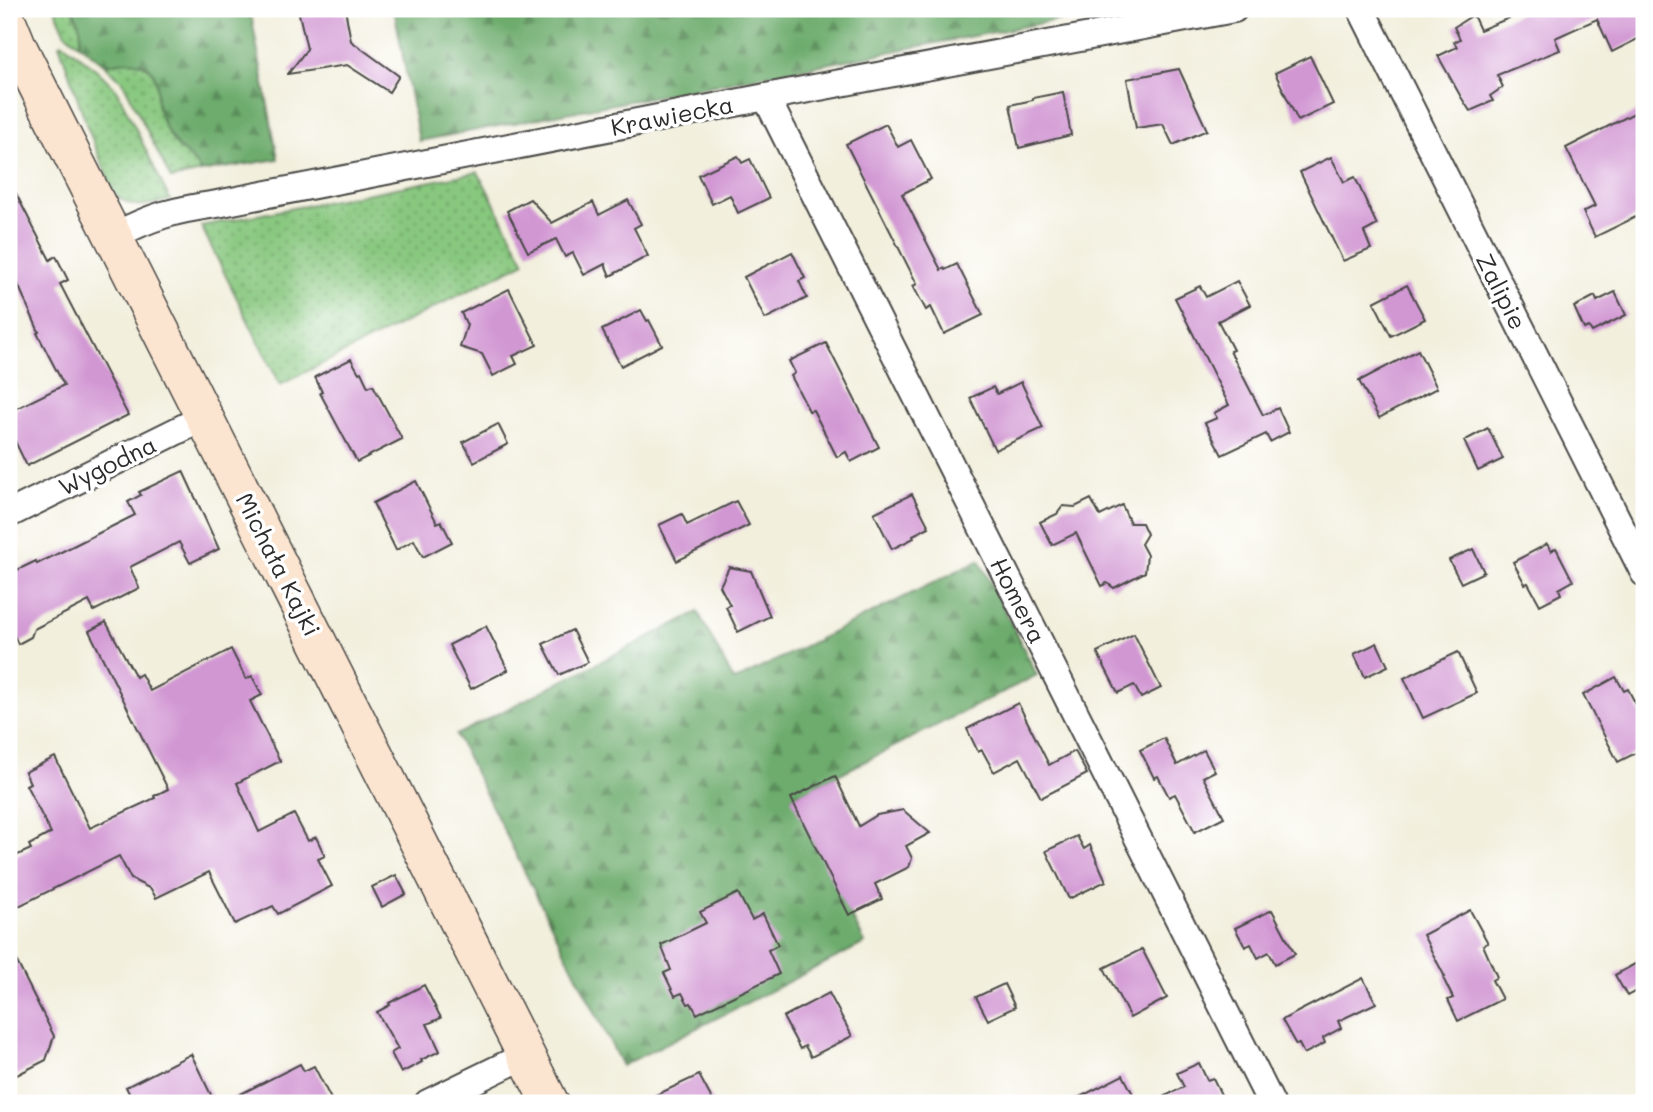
<svg xmlns="http://www.w3.org/2000/svg" width="1653" height="1112" viewBox="0 0 1653 1112" font-family="Mali,sans-serif">
<defs>
<pattern id="grass-dots" width="8" height="8" patternUnits="userSpaceOnUse" patternTransform="scale(1.75)"><rect width="8" height="8" fill="#87c77e"/><path d="M2 2h.1M6 6h.1" fill="none" stroke="#6fa267" stroke-width="1.8" stroke-linecap="round"/></pattern>
<pattern id="forest-firs" width="22" height="20" patternUnits="userSpaceOnUse" patternTransform="scale(1.75)"><rect width="22" height="20" fill="#6dac6d"/><path d="M5 1l3.5 6h-7zM16 11l3.5 6h-7z" fill="#5a8c5a"/></pattern>
</defs>
<rect width="100%" height="100%" fill="#fff"/>
<filter id="ink" filterUnits="userSpaceOnUse"><feTurbulence type="fractalNoise" baseFrequency=".0143" numOctaves="2"/><feDisplacementMap in="SourceGraphic" scale="14" xChannelSelector="R" yChannelSelector="G"/><feConvolveMatrix kernelMatrix="1 2 1 2 8 2 1 2 1" color-interpolation-filters="sRGB"/></filter>
<filter id="wash" filterUnits="userSpaceOnUse"><feTurbulence type="fractalNoise" baseFrequency=".00686" numOctaves="4" result="noise"/><feDisplacementMap in="SourceGraphic" scale="28" xChannelSelector="R" yChannelSelector="G"/><feGaussianBlur stdDeviation="1.57" result="paint"/><feColorMatrix in="noise" values="0 0 0 0 0 0 0 0 0 0 0 0 0 0 0 0 0 1.4 0 .05"/><feComposite in="paint" operator="in"/></filter>
<g filter="url(#wash)">
<rect width="100%" height="100%" fill="#f2efdd"/>
<g fill="url(#grass-dots)" stroke="#597954" stroke-width="2">
<path d="M55,9H73C78,22 84,30 79,44L66,34Z"/>
<path d="M63,43L98,71L117,90L170,200C147,205 133,212 114,193L88,129L59,44Z"/>
<path d="M131,60C148,64 157,73 157,91C157,96 156,98 157,102C159,114 165,129 172,139C180,152 193,155 201,172L171,179L123,82L105,65Z"/>
<path d="M478,172L525,262L280,385L201,226Z"/>
</g>
<g fill="url(#forest-firs)" stroke="#4c6c4c" stroke-width="2">
<path d="M73,9H250L278,159L201,172C194,156 180,153 172,139C165,129 160,115 157,103C156,96 158,88 156,81C150,56 124,60 105,65L79,44C84,30 78,22 73,9Z"/>
<path d="M394,9H1116L419,141Z"/>
<path d="M979,560L1037,675L792,798L865,943L622,1066L456,735L698,612L734,681Z"/>
</g>
<g id="blocks">
<g fill="#d197d3">
<path d="M298,9H345L351,41L399,76L389,92L347,65L288,74L307,49Z"/>
<path d="M1531,9H1637L1644,24V36L1612,52L1597,19L1555,38L1560,50L1497,75L1503,87L1490,96L1493,101L1470,111L1461,97L1438,56L1457,47L1454,42L1460,39L1454,27L1473,15L1480,30Z"/>
<path d="M1310,56L1333,104L1298,121L1275,73Z"/>
<path d="M1179,69L1207,130L1173,145L1163,124L1136,128L1127,79Z"/>
<path d="M1063,92L1071,135L1019,148L1010,105L1033,100V98Z"/>
<path d="M1644,108V213L1595,237L1583,212L1595,206L1566,148Z"/>
<path d="M886,124L898,147L911,140L931,179L902,194L941,270L944,268L945,270L957,264L983,315L944,334L931,307L926,310L913,286L917,284L846,144Z"/>
<path d="M738,156L742,163L750,159L769,198L738,213L730,195L712,204L698,175Z"/>
<path d="M1331,157L1344,182L1355,177L1377,225L1364,232L1371,249L1343,261L1300,172Z"/>
<path d="M9,180L50,260L56,256L68,280L60,284L128,415L27,466L9,429V412L64,385L37,333L39,332L9,264Z"/>
<path d="M530,199L552,223L593,202L599,215L628,200L641,224L634,228L648,256L610,276L605,264L584,275L573,253L565,257L556,239L528,252L507,211Z"/>
<path d="M792,252L805,278L799,281L807,298L765,319L744,277Z"/>
<path d="M1237,281L1250,305L1218,321L1233,350L1230,351L1263,415L1278,408L1289,432L1270,442L1266,434L1222,455L1205,423L1217,418L1214,413L1229,405L1175,298L1200,286L1206,297Z"/>
<path d="M1407,285L1425,319L1391,336L1374,302Z"/>
<path d="M509,289L537,345L513,356L517,364L493,376L482,354L460,347L467,325L461,313Z"/>
<path d="M1615,292L1626,315L1592,332L1589,327L1584,329L1574,307L1595,296L1597,301Z"/>
<path d="M641,310L647,321L649,320L662,345L621,366L602,330Z"/>
<path d="M826,343L879,447L851,462L846,452L837,457L813,410L809,411L791,376L795,373L789,361Z"/>
<path d="M1418,350L1437,388L1379,418L1359,381Z"/>
<path d="M351,359L359,373L361,372L368,387L373,385L402,439L357,462L320,393L322,392L315,377Z"/>
<path d="M1021,382L1043,428L995,450L970,398L993,387L997,394Z"/>
<path d="M498,424L508,444L474,462L463,442Z"/>
<path d="M1488,428L1503,459L1478,471L1464,441Z"/>
<path d="M183,471L219,549L190,563L179,542L130,567L139,588L94,611L89,601L34,629L31,637L18,644L9,625V574L36,561L37,564L135,515L128,502L141,495L139,492Z"/>
<path d="M416,481L437,523L441,521L452,542L423,557L414,540L396,550L373,503Z"/>
<path d="M912,494L929,527L913,535L914,538L892,549L874,513Z"/>
<path d="M1091,499L1100,516L1122,505L1130,523H1142L1147,534L1141,544L1147,555L1145,572L1114,588L1107,583L1102,586L1076,533L1052,545L1040,522L1057,514L1063,506L1075,507Z"/>
<path d="M736,501L749,525L677,561L659,525L682,514L687,525Z"/>
<path d="M1547,544L1551,551L1556,548L1573,581L1559,589L1561,594L1540,605L1528,583L1525,584L1513,562Z"/>
<path d="M1473,549L1484,572L1461,583L1449,560Z"/>
<path d="M729,567L751,571L770,616L738,632L726,607L730,605L720,586Z"/>
<path d="M106,622L136,677L141,674L150,691L231,649L246,679L252,676L262,695L250,701L280,761L237,783L259,832L294,814L308,841L316,837L325,856L318,859L332,886L278,914L273,906L235,924L209,872L156,898L151,889L131,879L119,856L9,911V859L31,849L29,845L51,833L26,785L30,783L25,772L55,757L90,828L155,798L154,796L168,789L89,631Z"/>
<path d="M486,626L508,670L471,689L449,645Z"/>
<path d="M572,630L588,662L559,675L543,644Z"/>
<path d="M1134,634L1161,688L1141,698L1134,685L1118,693L1097,652Z"/>
<path d="M1377,643L1388,666L1365,677L1354,654Z"/>
<path d="M1458,652L1477,693L1423,718L1404,678Z"/>
<path d="M1616,677L1624,691L1628,689L1644,720V749L1618,762L1583,695Z"/>
<path d="M1018,703L1049,765L1075,751L1087,774L1041,798L1020,758L994,772L982,750L978,752L967,729Z"/>
<path d="M1164,738L1177,765L1204,750L1215,771L1203,777L1224,817L1195,832L1175,794L1169,797L1158,776L1154,778L1140,750Z"/>
<path d="M835,776L859,826L877,815L903,810L930,833L906,846L912,858L909,867L875,884L882,899L849,915L791,798Z"/>
<path d="M1077,836L1084,849L1090,845L1106,881L1069,899L1046,851Z"/>
<path d="M396,875L406,894L382,907L372,887Z"/>
<path d="M738,893L752,920L763,914L778,945L768,950L779,974L697,1014L691,1003L688,1004L682,993L675,996L664,973L671,970L661,945L706,923L700,912Z"/>
<path d="M1272,910L1295,954L1275,964L1269,952L1258,958L1251,944L1245,947L1235,928Z"/>
<path d="M1470,910L1488,943L1483,945L1497,977L1492,980L1502,999L1458,1021L1448,1000L1453,998L1443,978L1445,977L1423,935Z"/>
<path d="M9,946L54,1036L46,1060L9,1079Z"/>
<path d="M1142,949L1167,998L1130,1018L1104,968Z"/>
<path d="M1644,959V987L1627,996L1615,975Z"/>
<path d="M1363,978L1376,1003L1338,1021L1341,1028L1323,1038L1325,1043L1304,1054L1299,1044L1296,1045L1282,1020Z"/>
<path d="M1004,984L1015,1007L988,1020L976,997Z"/>
<path d="M424,985L441,1018L427,1024L440,1051L421,1060L422,1062L401,1073L391,1053L398,1049L377,1012L390,1005L389,1003Z"/>
<path d="M829,993L852,1036L811,1057L805,1046L800,1049L783,1017Z"/>
<path d="M191,1054L215,1103H134L126,1087Z"/>
<path d="M1199,1063L1207,1080L1213,1078L1225,1103H1150L1184,1087L1177,1073Z"/>
<path d="M300,1064L304,1071L314,1066L333,1103H223Z"/>
<path d="M699,1075L714,1103H639Z"/>
<path d="M1123,1075L1134,1096L1120,1103H1068Z"/>
</g>
</g>
</g>
<g filter="url(#ink)">
<use href="#blocks" fill-opacity="0" stroke="#494846" stroke-width="2"/>
<g fill="none" stroke-linecap="round" stroke-linejoin="round">
<defs>
<g id="street">
<path d="M1361,9L1644,573"/>
<path d="M766,97L1271,1103"/>
<path d="M114,236C152,216 175,210 217,204L766,97L1234,9"/>
<path d="M9,514L205,417"/>
<path d="M428,1103L526,1055"/>
</g>
<path id="secondary" d="M9,25L18,47L62,135L550,1103"/>
</defs>
<use href="#street" stroke="#494846" stroke-width="30"/>
<use href="#secondary" stroke="#494846" stroke-width="40"/>
<use href="#street" stroke="#fff" stroke-width="26"/>
<use href="#secondary" stroke="#fce5d0" stroke-width="37"/>
</g>
</g>
<g text-anchor="middle" dominant-baseline="central" stroke-width="7" stroke-linejoin="round" paint-order="stroke">
<g font-size="24" fill="#2b2b2b" stroke="#fff">
<text transform="translate(672 115) rotate(-11)">Krawiecka</text>
<text transform="translate(1502 291) rotate(63)">Zalipie</text>
<text transform="translate(107 465) rotate(-26)">Wygodna</text>
<text transform="translate(279 564) rotate(63)">Michała Kajki</text>
<text transform="translate(1019 600) rotate(63)">Homera</text>
</g>
</g>
<rect width="1653" height="1112" fill="none" stroke="#fff" stroke-width="35"/>
</svg>
